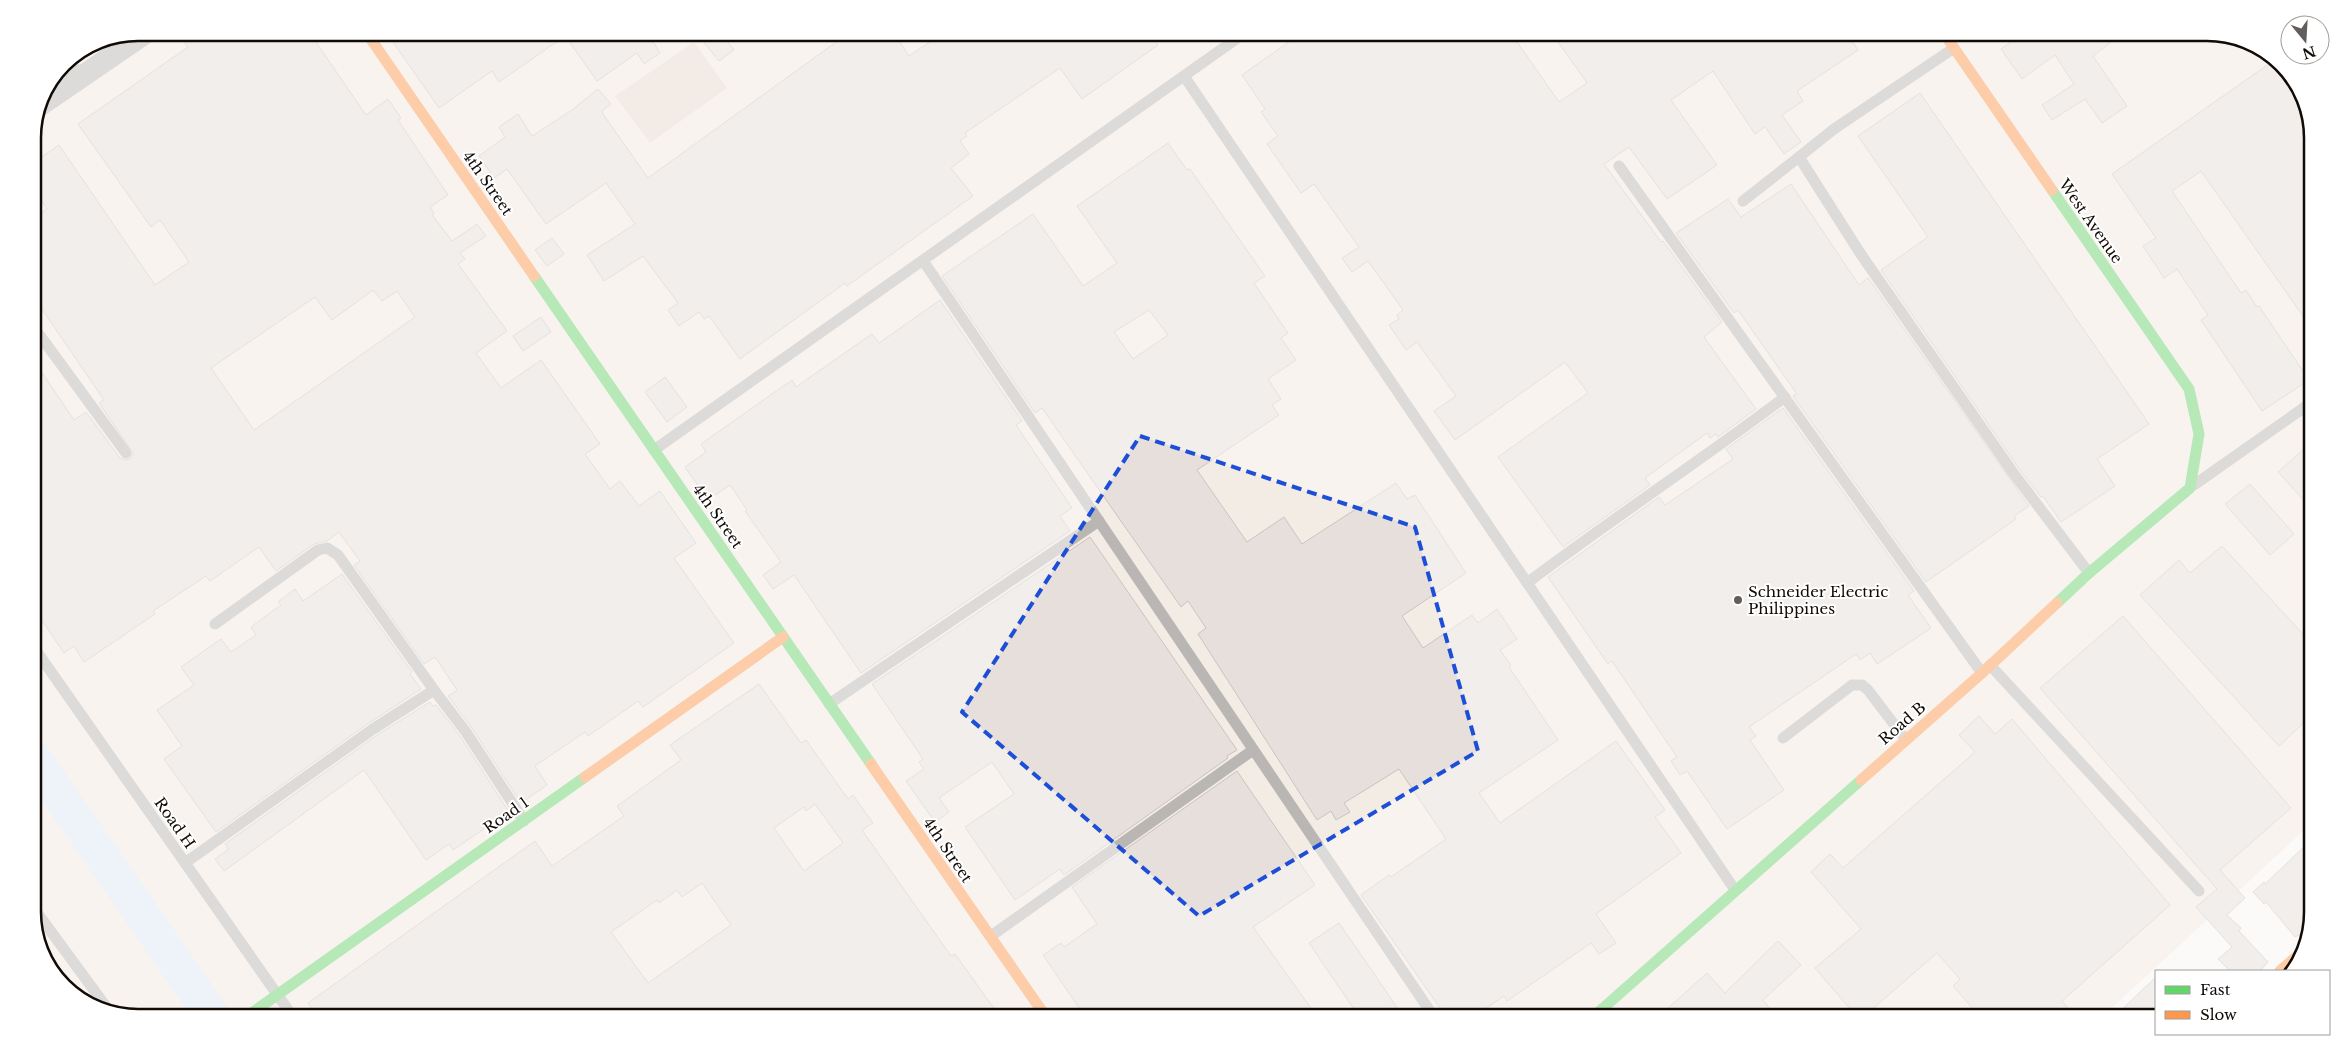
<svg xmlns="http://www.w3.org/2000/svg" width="2345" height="1050" viewBox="0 0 2345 1050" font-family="'Libre Baskerville',serif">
<rect width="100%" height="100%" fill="#fcfaf8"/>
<path fill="#f3ece5" d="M138,32H2207L2248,41L2295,79L2312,131V823L2102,1017H138L97,1009L54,976L33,919V131L41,97L64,63L98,40Z"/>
<path fill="#e8dcd1" d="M694,42L727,88L650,143L615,96Z"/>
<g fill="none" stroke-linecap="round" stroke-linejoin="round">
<path stroke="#dee8fb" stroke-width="35" d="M33,757L213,1017"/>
</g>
<g fill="#e7dfdc" stroke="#c9c3c0" fill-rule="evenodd">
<path d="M197,32H309L366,115L388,99L401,118L398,120L448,195L430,207L434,213L432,215L452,241L477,224L486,236L460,253L465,259L458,264L507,331L476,353L501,388L541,360L600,444L585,454L610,489L620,481L639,506L660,491L696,543L674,558L734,643L643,707L638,701L588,736L585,732L535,766L547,785L521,803L472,728L448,696L457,690L435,657L424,664L354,565L360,561L339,532L327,541L314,544L276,571L259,547L210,581L206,576L153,611L155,614L84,662L74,646L64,653L33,607V359L74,420L86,412L120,458L126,460L130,459L133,453L99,403L104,400L33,296V219L47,209L33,187V163L59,145L155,285L189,262L160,220L151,227L78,124L188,47L184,42ZM373,290L382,301L397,291L415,317L254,430L211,368L315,297L332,320Z"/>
<path d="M386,32H647L660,53L644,64L637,53L597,81L565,36L499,82L492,71L439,108Z"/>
<path d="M715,32H720L734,50L719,61L703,41Z"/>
<path d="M850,32H893L909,56L934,39L929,32H1149L1158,45L1082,99L1060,68L965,133L967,136L960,141L969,154L951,168L973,196L847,286L845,283L740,359L709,316L704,319L699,312L679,326L668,310L678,303L643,256L604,281L587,255L635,224L606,183L546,224L507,169L494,178L479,156L505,137L499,127L518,114L532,136L572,110L598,89L611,104L602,111L603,114L648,178Z"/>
<path d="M1303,32H1510L1559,102L1587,83L1551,32H1846L1858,50L1797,91L1803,101L1782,115L1801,142L1784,154L1765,127L1755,134L1713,71L1671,100L1717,165L1667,199L1629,147L1604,164L1661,242L1663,241L1722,322L1704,337L1756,409L1718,437L1716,434L1710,438L1707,433L1645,478L1650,485L1563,547L1498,457L1588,393L1565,362L1455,440L1434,411L1456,396L1417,342L1406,350L1389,325L1399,319L1397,315L1403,310L1368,261L1352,272L1342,258L1359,247L1314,184L1301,193L1267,144L1278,136L1261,112L1265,109L1242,75Z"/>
<path d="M2024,32H2124L2093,56L2127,106L2102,123L2085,99L2052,120L2042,105L2074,84L2055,55L2022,79L2001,49Z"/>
<path d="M2273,61L2295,79L2312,131V144L2307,145L2304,151L2308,159L2312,160V329L2201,171L2172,191L2241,293L2246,290L2257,307L2259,306L2309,380L2262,411L2201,320L2208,315L2177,269L2164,278L2143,246L2156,238L2112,174Z"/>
<path d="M1920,93L2149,424L2097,459L2115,486L2061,522L2043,496L2041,497L2020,470L1881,270L1928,237L1858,136Z"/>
<path d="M1168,143L1187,170L1190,169L1265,276L1254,283L1288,333L1281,338L1296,360L1268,379L1281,399L1272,405L1279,415L1197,470L1247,542L1284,517L1302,544L1396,483L1407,499L1415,495L1466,573L1402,616L1423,648L1472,615L1478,623L1497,609L1517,639L1500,650L1511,665L1509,667L1558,740L1479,793L1500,823L1616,741L1665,810L1655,817L1681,853L1596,914L1616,943L1599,954L1591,943L1507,1001L1504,996L1472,1018H1447L1361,895L1389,875L1391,877L1446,839L1399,769L1344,803L1350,812L1336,820L1331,811L1317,820L1198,634L1206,628L1188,601L1181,607L1042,408L1035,413L942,276L1033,214L1083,286L1117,263L1077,206ZM1149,310L1168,335L1133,359L1114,332Z"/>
<path d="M1791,184L1859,285L1868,278L2029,506L2014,516L2016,519L1926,582L1793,396L1797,394L1738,310L1734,313L1676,233L1728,199L1741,217Z"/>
<path d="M552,238L564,254L547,266L535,250Z"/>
<path d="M940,300L1022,421L1016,425L1072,508L1060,516L1070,531L861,673L794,575L773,589L763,575L781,562L745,511L747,510L730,485L708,500L685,467L706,452L701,444L792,380L796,387L872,334L879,343Z"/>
<path d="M541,317L551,332L523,351L513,336Z"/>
<path d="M665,377L687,407L667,422L645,392Z"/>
<path d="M1783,408L1914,591L1908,595L1931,628L1877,664L1870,653L1860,660L1856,654L1749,727L1756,736L1750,740L1784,790L1727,829L1687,771L1680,775L1671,761L1677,757L1612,661L1608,664L1548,577L1659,497L1665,505L1733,459L1726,449Z"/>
<path d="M2312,442V509L2278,472Z"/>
<path d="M2250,484L2294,534L2270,555L2225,504Z"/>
<path d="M1090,537L1237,750L1227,756L1228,758L1064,875L1060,869L1015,900L965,827L1014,794L992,762L939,798L949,812L935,822L906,781L924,769L919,762L923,759L872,684Z"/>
<path d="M2222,546L2312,644V715L2279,746L2140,595L2179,560L2190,573Z"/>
<path d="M342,574L412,672L410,674L421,689L369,723L216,832L164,759L182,746L157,710L194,685L181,667L221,639L231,652L256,635L251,627L281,605L278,602L295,589L303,601Z"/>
<path d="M2123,616L2291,808L2220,870L2245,898L2227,915L2241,928L2239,931L2268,962L2260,971H2230L2218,959L2232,947L2196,907L2217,889L2040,688Z"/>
<path d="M759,684L801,743L806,740L848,799L853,795L873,823L862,830L951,956L955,954L1001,1018H318L308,1003L535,841L552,866L624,816L617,806L681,760L670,745ZM815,804L843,843L804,871L774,828L804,807L806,811ZM702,883L731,925L648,983L611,932L657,900L659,903L677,890L682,897Z"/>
<path d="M430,702L433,706L436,705L460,736L509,812L453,850L449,844L426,860L364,770L224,871L215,859L229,849L225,844L377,735Z"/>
<path d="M1979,716L1995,734L2012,719L2170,905L2062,1001L2077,1018H1981L1953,986L1960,979L1937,953L1862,1018H1858L1815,968L1861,929L1811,872L1830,854L1843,868L1975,752L1959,735Z"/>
<path d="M1237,771L1315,885L1253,927L1318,1018H1086L1043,955L1061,943L1064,947L1097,924L1072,887Z"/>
<path d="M2312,839V912L2308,934H2301L2295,937L2266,902L2264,904L2253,892L2264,882L2265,884Z"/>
<path d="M1339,923L1373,972L1404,1018H1360L1309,943Z"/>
<path d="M1778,941L1801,965L1763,1000L1778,1018H1657L1707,973L1725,993Z"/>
<path d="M2156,977V1018H2113L2139,993Z"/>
</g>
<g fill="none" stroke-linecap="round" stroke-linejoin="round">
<g stroke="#b9b6b3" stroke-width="11">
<path d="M1954,48L1834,129L1799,157L1860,253L2014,474L2089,573"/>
<path d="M69,60L82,78"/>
<path d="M1184,76L1735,890"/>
<path d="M2311,151L2312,153"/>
<path d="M1619,166L1982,673"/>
<path d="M1743,201L1799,157"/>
<path d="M924,262L1434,1017"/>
<path d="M33,326L126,453"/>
<path d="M654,450L1246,32"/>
<path d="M2194,485L2312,402"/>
<path d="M1527,583C1612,519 1700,461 1785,397"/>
<path d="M215,624L318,550L327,548L338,555L434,690"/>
<path d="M33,646L293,1017"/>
<path d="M1990,665L2199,891"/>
<path d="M829,704L1099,521"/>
<path d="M1783,738L1852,685H1862L1868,690L1906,740"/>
<path d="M185,863L373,729L434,690L466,732L524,821"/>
<path d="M33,907L110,1012"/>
<path d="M991,936L1253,750"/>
</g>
<path stroke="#b9b6b3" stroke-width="22" d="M39,106L147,32"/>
<g stroke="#63d668" stroke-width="11">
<path d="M2052,190L2189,389L2199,434L2190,488L2089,573L2057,603"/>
<path d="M534,276L871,764"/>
<path d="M246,1017L585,777"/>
<path d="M1593,1017L1861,780"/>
</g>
<g stroke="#ff974d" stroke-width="11">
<path d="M366,32L534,276"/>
<path d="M1943,32L2052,190"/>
<path d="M871,764L1046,1017"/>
<path d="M585,777L783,637"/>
<path d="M1861,780L1982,673L2057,603"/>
<path d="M2280,971L2305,949"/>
</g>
</g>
<path d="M0 0H2345V1050H0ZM1140,436L1415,527L1478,751L1199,916L962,712Z" fill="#fcfaf8" fill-opacity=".55" fill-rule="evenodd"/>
<path fill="none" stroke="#1d4ed8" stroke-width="4" stroke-dasharray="10 6" stroke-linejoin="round" d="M1140,436L1415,527L1478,751L1199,916L962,712Z"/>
<circle fill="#635e5a" stroke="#fff" stroke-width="2" cx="1738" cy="600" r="5"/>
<g text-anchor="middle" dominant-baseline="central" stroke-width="4" stroke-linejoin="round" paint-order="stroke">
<g font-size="15" fill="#110a05" stroke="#fff">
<text transform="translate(488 183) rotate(55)">4th Street</text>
<text transform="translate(2091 221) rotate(55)">West Avenue</text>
<text transform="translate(718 516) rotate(55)">4th Street</text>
<text transform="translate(1902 723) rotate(-41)">Road B</text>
<text transform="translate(506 815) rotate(-35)">Road 1</text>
<text transform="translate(175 823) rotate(55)">Road H</text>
<text transform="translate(948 850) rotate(56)">4th Street</text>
</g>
<g font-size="15" fill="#110a05" stroke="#fff" text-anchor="start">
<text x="1748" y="591">Schneider Electric<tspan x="1748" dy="17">Philippines</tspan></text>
</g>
</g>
<path d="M0 0H2345V1050H0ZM138 41H2207A97 97 0 0 1 2304 138V912A97 97 0 0 1 2207 1009H138A97 97 0 0 1 41 912V138A97 97 0 0 1 138 41Z" fill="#fff" fill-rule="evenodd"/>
<path fill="none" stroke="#110a05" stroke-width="2.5" d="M138 41H2207A97 97 0 0 1 2304 138V912A97 97 0 0 1 2207 1009H138A97 97 0 0 1 41 912V138A97 97 0 0 1 138 41Z"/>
<rect x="2155" y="970" width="175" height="65" fill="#ffffff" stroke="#a09d9b"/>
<rect x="2165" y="986" width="25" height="8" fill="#63d668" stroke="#a09d9b"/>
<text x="2200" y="995" font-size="15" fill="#110a05">Fast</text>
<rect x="2165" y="1011" width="25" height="8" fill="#ff974d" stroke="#a09d9b"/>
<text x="2200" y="1020" font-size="15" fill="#110a05">Slow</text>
<g transform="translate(2305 40) rotate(162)"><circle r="24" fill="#ffffff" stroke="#a09d9b"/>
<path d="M0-4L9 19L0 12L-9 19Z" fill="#635e5a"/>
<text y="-8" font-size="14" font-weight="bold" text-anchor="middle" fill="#110a05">N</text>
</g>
</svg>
